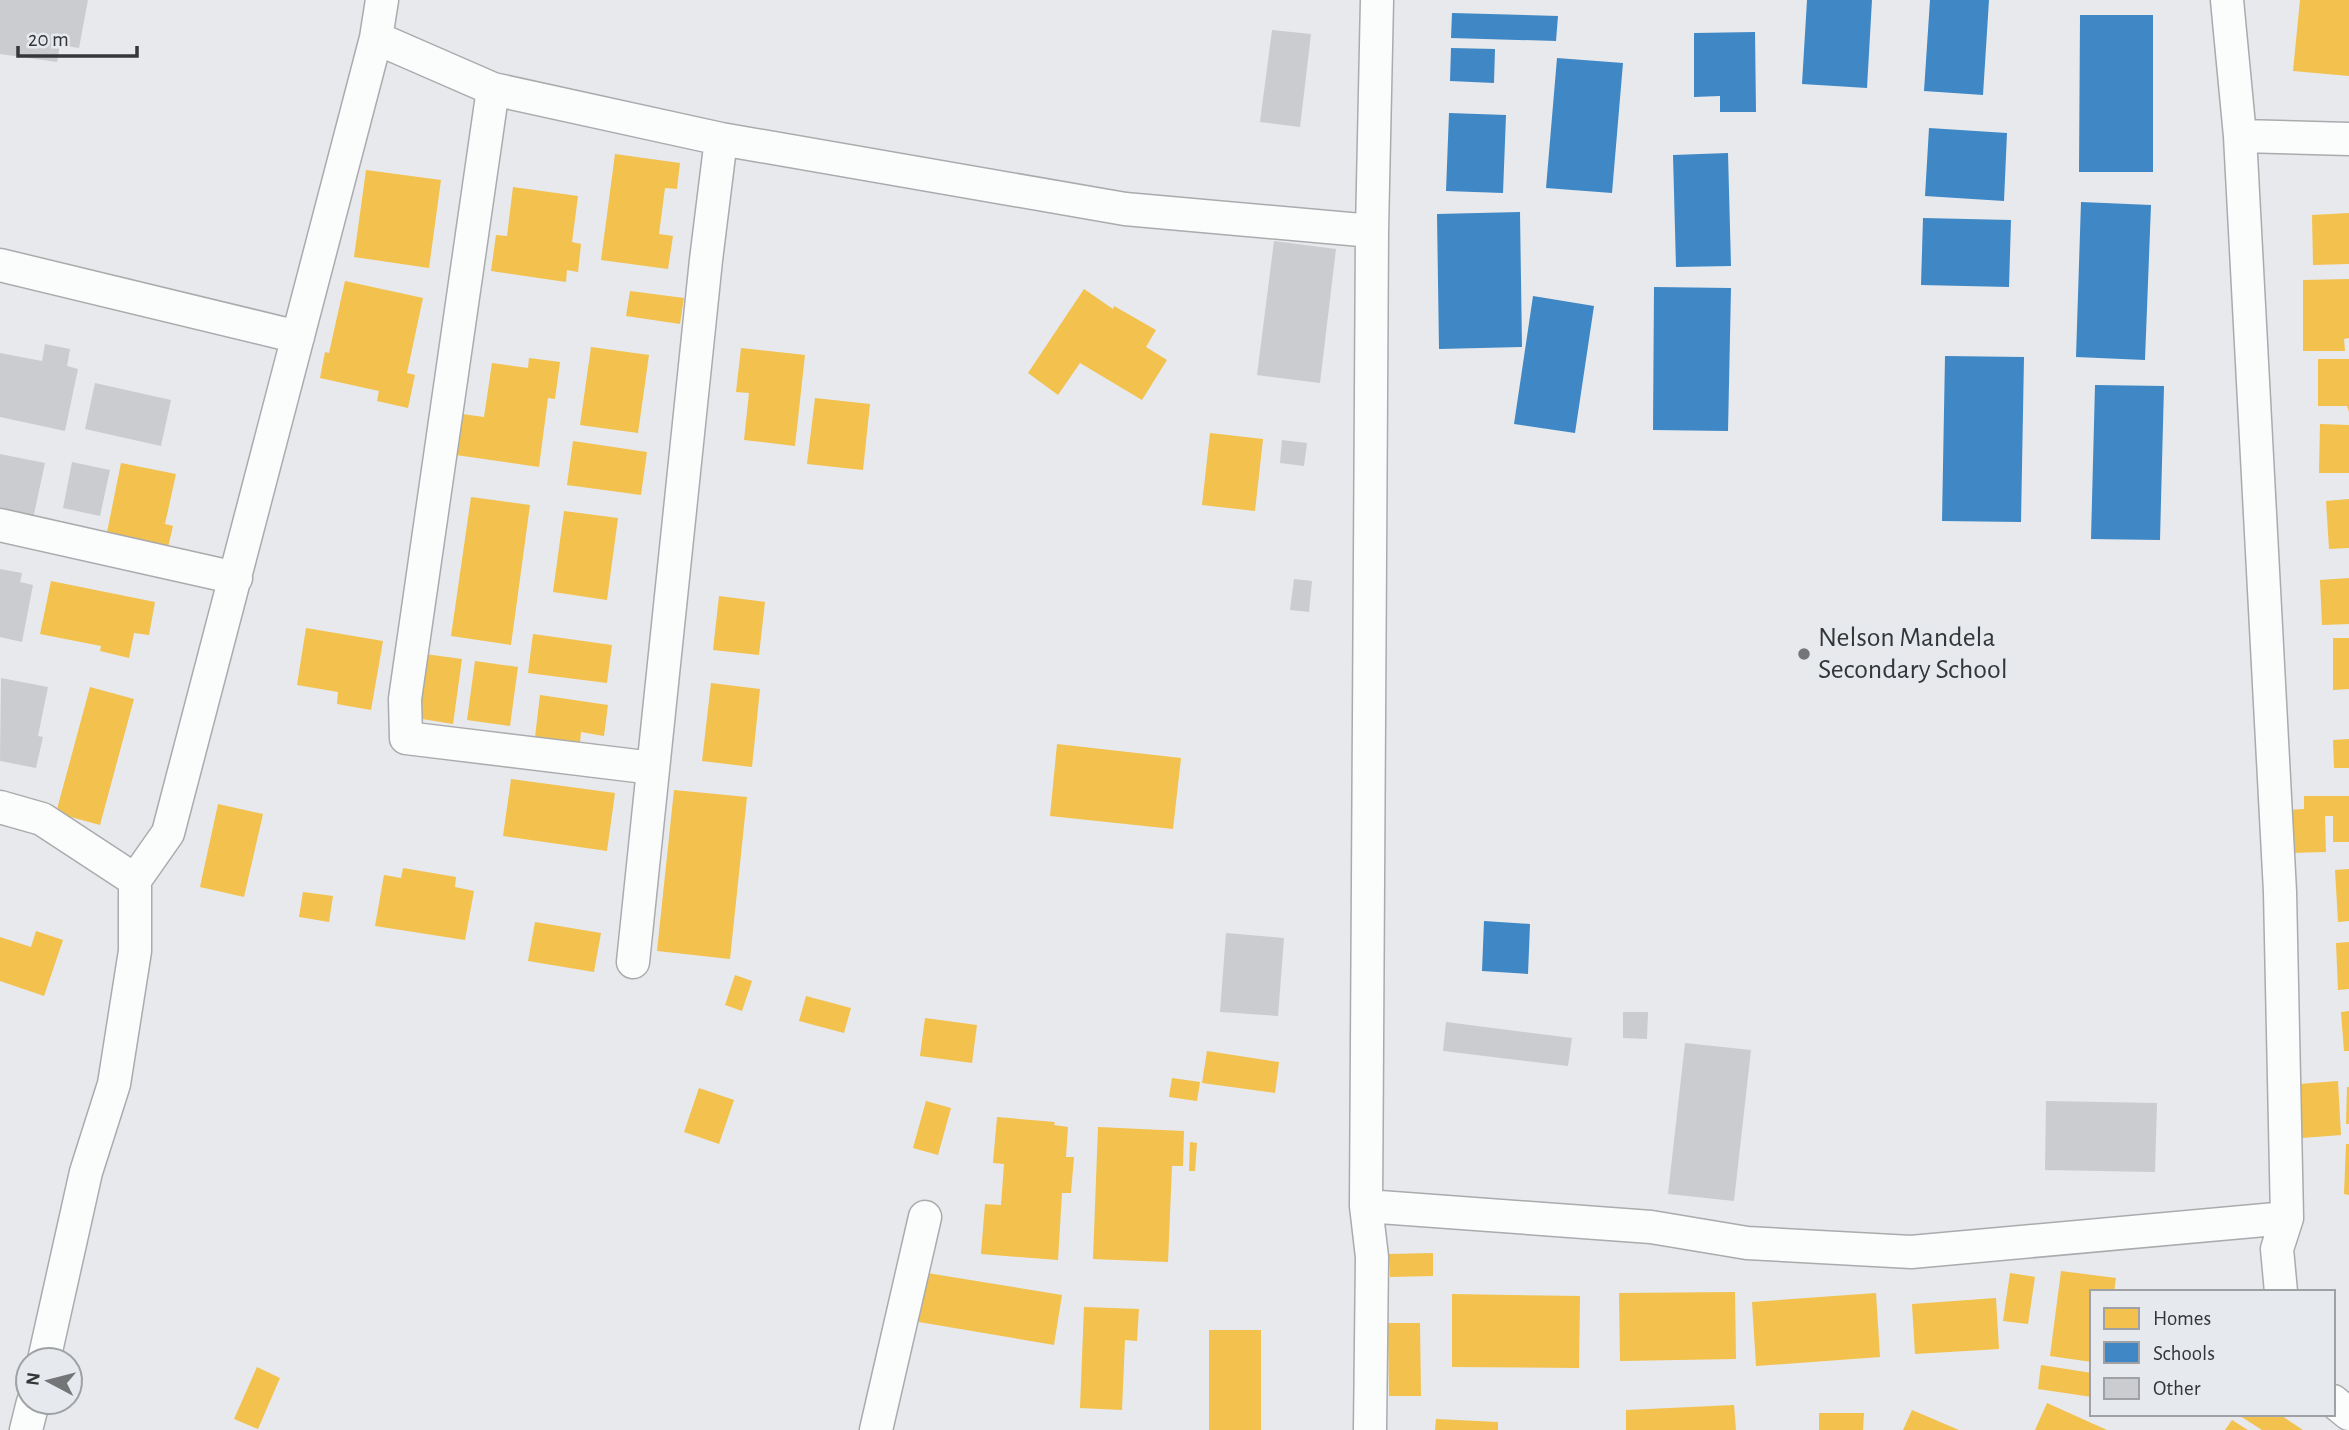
<svg xmlns="http://www.w3.org/2000/svg" width="2349" height="1430" font-family="'Alegreya Sans',sans-serif">
  <rect width="100%" height="100%" fill="#e7e9ec"/>
  <path fill="#f2c14e" d="M2300,0H2349V76L2293,71Z
    M615,154L680,163L677,189L665,188L659,234L673,236L668,269L601,260Z
    M366,170L441,180L429,268L354,257Z
    M513,187L578,196L572,242L581,244L578,272L567,270L566,282L491,271L496,235L507,236Z
    M2349,213V264L2313,265L2312,215Z
    M2349,279V338L2344,339L2345,351H2303V280Z
    M345,281L423,298L407,373L415,375L408,408L377,401L379,391L320,378L325,352L329,353Z
    M1084,289L1113,309L1114,306L1156,330L1146,347L1167,360L1142,400L1080,363L1058,395L1028,373Z
    M630,291L684,298L680,324L626,316Z
    M591,347L649,355L638,433L580,425Z
    M741,348L805,355L795,446L744,440L749,393L736,392Z
    M529,358L560,362L555,399L548,398L539,467L456,455L462,414L484,417L492,363L528,368Z
    M2318,359H2349V412L2347,406H2318Z
    M815,398L870,404L863,470L807,464Z
    M2320,424L2349,425V473H2319Z
    M1210,433L1263,439L1255,511L1202,505Z
    M573,441L647,452L641,495L567,485Z
    M121,463L176,474L165,524L173,526L165,560L104,547Z
    M471,497L530,505L511,645L451,636Z
    M2349,499V548L2329,549L2326,501Z
    M564,511L618,518L607,600L553,592Z
    M2349,578V624L2322,625L2320,580Z
    M51,581L155,602L149,635L134,633L129,658L100,651L101,646L40,634Z
    M719,596L765,602L759,655L713,650Z
    M306,628L383,641L371,710L337,704L338,692L297,685Z
    M533,634L612,645L607,683L528,673Z
    M2333,638H2349V689L2333,690Z
    M425,654L462,659L453,724L416,718Z
    M475,661L518,667L510,726L467,720Z
    M711,683L760,689L752,767L702,761Z
    M90,687L134,699L100,825L56,813Z
    M540,695L608,705L604,736L581,732L580,743L535,737Z
    M2349,739V768H2334L2333,740Z
    M1057,744L1181,758L1173,829L1050,816Z
    M511,779L615,793L607,851L503,836Z
    M674,790L747,797L730,959L657,951Z
    M2304,796H2349V842H2333V816H2325L2326,852L2289,853L2288,810L2304,809Z
    M218,804L263,814L244,897L200,887Z
    M403,868L456,877L455,887L474,891L465,940L375,926L384,875L401,878Z
    M2349,869V921L2338,922L2335,870Z
    M303,892L333,896L329,922L299,917Z
    M535,922L601,933L594,972L528,961Z
    M36,931L63,940L44,996L0,981V937L31,947Z
    M2349,942V989L2338,990L2336,943Z
    M735,975L752,981L742,1011L725,1005Z
    M806,996L851,1008L844,1033L799,1021Z
    M2349,1011V1051H2344L2341,1012Z
    M925,1018L977,1025L972,1063L920,1056Z
    M1207,1051L1279,1062L1275,1093L1202,1083Z
    M1172,1078L1200,1082L1197,1101L1169,1097Z
    M2338,1081L2341,1135L2302,1138L2299,1084Z
    M2347,1087H2349V1124H2346Z
    M699,1088L734,1100L719,1144L684,1132Z
    M926,1101L951,1108L938,1155L913,1148Z
    M997,1117L1055,1122L1054,1125L1068,1127L1066,1157H1074L1071,1193H1062L1058,1260L981,1254L985,1204L1001,1205L1004,1164L993,1163Z
    M1098,1127L1184,1131L1183,1166H1172L1168,1262L1093,1259Z
    M1190,1142L1197,1143L1195,1171H1189Z
    M2346,1144H2349V1195L2344,1194Z
    M1433,1253V1276L1390,1277L1389,1254Z
    M2061,1271L2116,1278L2114,1292H2092V1362L2050,1356Z
    M921,1272L1062,1295L1054,1345L913,1321Z
    M2010,1273L2035,1277L2028,1324L2003,1321Z
    M1735,1292L1736,1359L1620,1361L1619,1293Z
    M1876,1293L1880,1357L1756,1366L1752,1302Z
    M1452,1294L1580,1296L1579,1368L1452,1367Z
    M1996,1298L1999,1349L1915,1354L1912,1304Z
    M1084,1307L1139,1309L1137,1341L1125,1340L1122,1410L1080,1408Z
    M1388,1323H1420L1421,1396H1389Z
    M1209,1330H1261V1430H1209Z
    M2041,1365L2092,1373V1397L2038,1389Z
    M257,1367L280,1378L258,1429L234,1419Z
    M2047,1403L2107,1430H2035Z
    M1734,1405L1736,1430H1626V1410Z
    M1912,1410L1959,1430H1903Z
    M1819,1413H1864L1863,1430H1819Z
    M2237,1414H2279L2303,1430H2262Z
    M1436,1419L1498,1422V1430H1435Z
    M2232,1420L2248,1430H2225Z"/>
  <path fill="#3f88c5" d="M1807,0H1872L1867,88L1802,84Z
    M1930,0H1989L1983,95L1924,91Z
    M1452,13L1558,16L1556,41L1451,38Z
    M2080,15H2153V172H2079Z
    M1755,32L1756,112H1720V96L1694,97V33Z
    M1451,48L1495,49L1494,83L1450,81Z
    M1557,58L1623,63L1612,193L1546,188Z
    M1449,113L1506,115L1503,193L1446,191Z
    M1929,128L2007,133L2004,201L1925,196Z
    M1728,153L1731,266L1676,267L1673,155Z
    M2081,202L2151,205L2145,360L2076,357Z
    M1520,212L1522,347L1439,349L1437,214Z
    M1923,218L2011,220L2009,287L1921,285Z
    M1654,287L1731,288L1728,431L1653,430Z
    M1533,296L1594,306L1575,433L1514,424Z
    M1945,356L2024,357L2021,522L1942,521Z
    M2095,385L2164,386L2160,540L2091,539Z
    M1484,921L1530,924L1528,974L1482,971Z"/>
  <path fill="#cbcccf" d="M0,0H88L79,48L60,45L57,62L0,54Z
    M1272,30L1311,34L1300,127L1260,122Z
    M1274,241L1336,249L1320,383L1257,375Z
    M45,344L70,349L67,366L78,369L65,431L0,417V353L42,361Z
    M95,383L171,400L161,446L85,429Z
    M1282,440L1307,443L1304,466L1280,463Z
    M0,454L45,463L31,528L0,522Z
    M72,462L110,470L100,516L63,508Z
    M0,569L22,573L20,582L33,585L22,642L0,637Z
    M1294,579L1312,581L1309,612L1290,610Z
    M1,678L48,687L38,736L43,737L36,768L0,761Z
    M1226,933L1284,938L1278,1016L1220,1012Z
    M1623,1012H1648L1647,1039L1623,1038Z
    M1446,1022L1572,1038L1568,1066L1443,1051Z
    M1685,1043L1751,1050L1734,1201L1668,1194Z
    M2046,1101L2157,1103L2155,1172L2045,1170Z"/>
  <g fill="none" stroke-linecap="round" stroke-linejoin="round">
    <g stroke="#a9abad" stroke-width="35">
      <path id="minor" d="M2227,0L2240,136L2280,892L2287,1218L2277,1249L2281,1292
        M376,38L493,89L721,139L1125,209L1372,231
        M493,89L405,699L406,738L653,768
        M2240,136L2349,139
        M0,265L298,337
        M0,525L236,578
        M0,807L42,819L135,880
        M633,962L706,260L721,139
        M1366,1206L1651,1227L1747,1243L1911,1252L2287,1218
        M44,1360L86,1172L114,1084L135,951V880L168,833L376,38L382,0
        M2333,1401L2349,1414
        M26,1430L33,1402
        M876,1430L925,1217
        M1370,1430L1372,1257L1366,1206L1372,231L1377,0"/>
    </g>
    <use href="#minor" stroke="#fbfcfc" stroke-width="32"/>
  </g>
  <circle fill="#737576" stroke="#e6e9ed" stroke-width="2.5" cx="1804" cy="654" r="7"/>
  <g text-anchor="middle" dominant-baseline="central" stroke-width="7" stroke-linejoin="round" paint-order="stroke">
    <g font-size="28" fill="#353637" stroke="#e6e9ed" text-anchor="start">
      <text x="1818" y="638">Nelson Mandela<tspan x="1818" dy="32">Secondary School</tspan></text>
    </g>
  </g>
  <rect x="2090" y="1290" width="245" height="126" fill="#e6e9ed" stroke="#9fa1a4" stroke-width="2"/>
  <rect x="2104" y="1308" width="35" height="21" fill="#f2c14e" stroke="#9fa1a4" stroke-width="2"/>
  <text x="2153" y="1325" font-size="21" fill="#353637">Homes</text>
  <rect x="2104" y="1342" width="35" height="21" fill="#3f88c5" stroke="#9fa1a4" stroke-width="2"/>
  <text x="2153" y="1360" font-size="21" fill="#353637">Schools</text>
  <rect x="2104" y="1378" width="35" height="21" fill="#cbcccf" stroke="#9fa1a4" stroke-width="2"/>
  <text x="2153" y="1395" font-size="21" fill="#353637">Other</text>
  <g transform="translate(49 1381) rotate(277)"><circle r="33" fill="#e6e9ed" stroke="#9fa1a4" stroke-width="2"/>
  <path d="M0-5L12 26L0 18L-12 26Z" fill="#737576"/>
  <text y="-10" font-size="19" font-weight="bold" text-anchor="middle" fill="#353637">N</text>
  </g>
  <path d="M18 46v10h119v-10" fill="none" stroke="#353637" stroke-width="3.5"/>
  <text x="28" y="46" font-size="21" fill="#353637" stroke="#e6e9ed" stroke-width="5" paint-order="stroke">20 m</text>
</svg>
